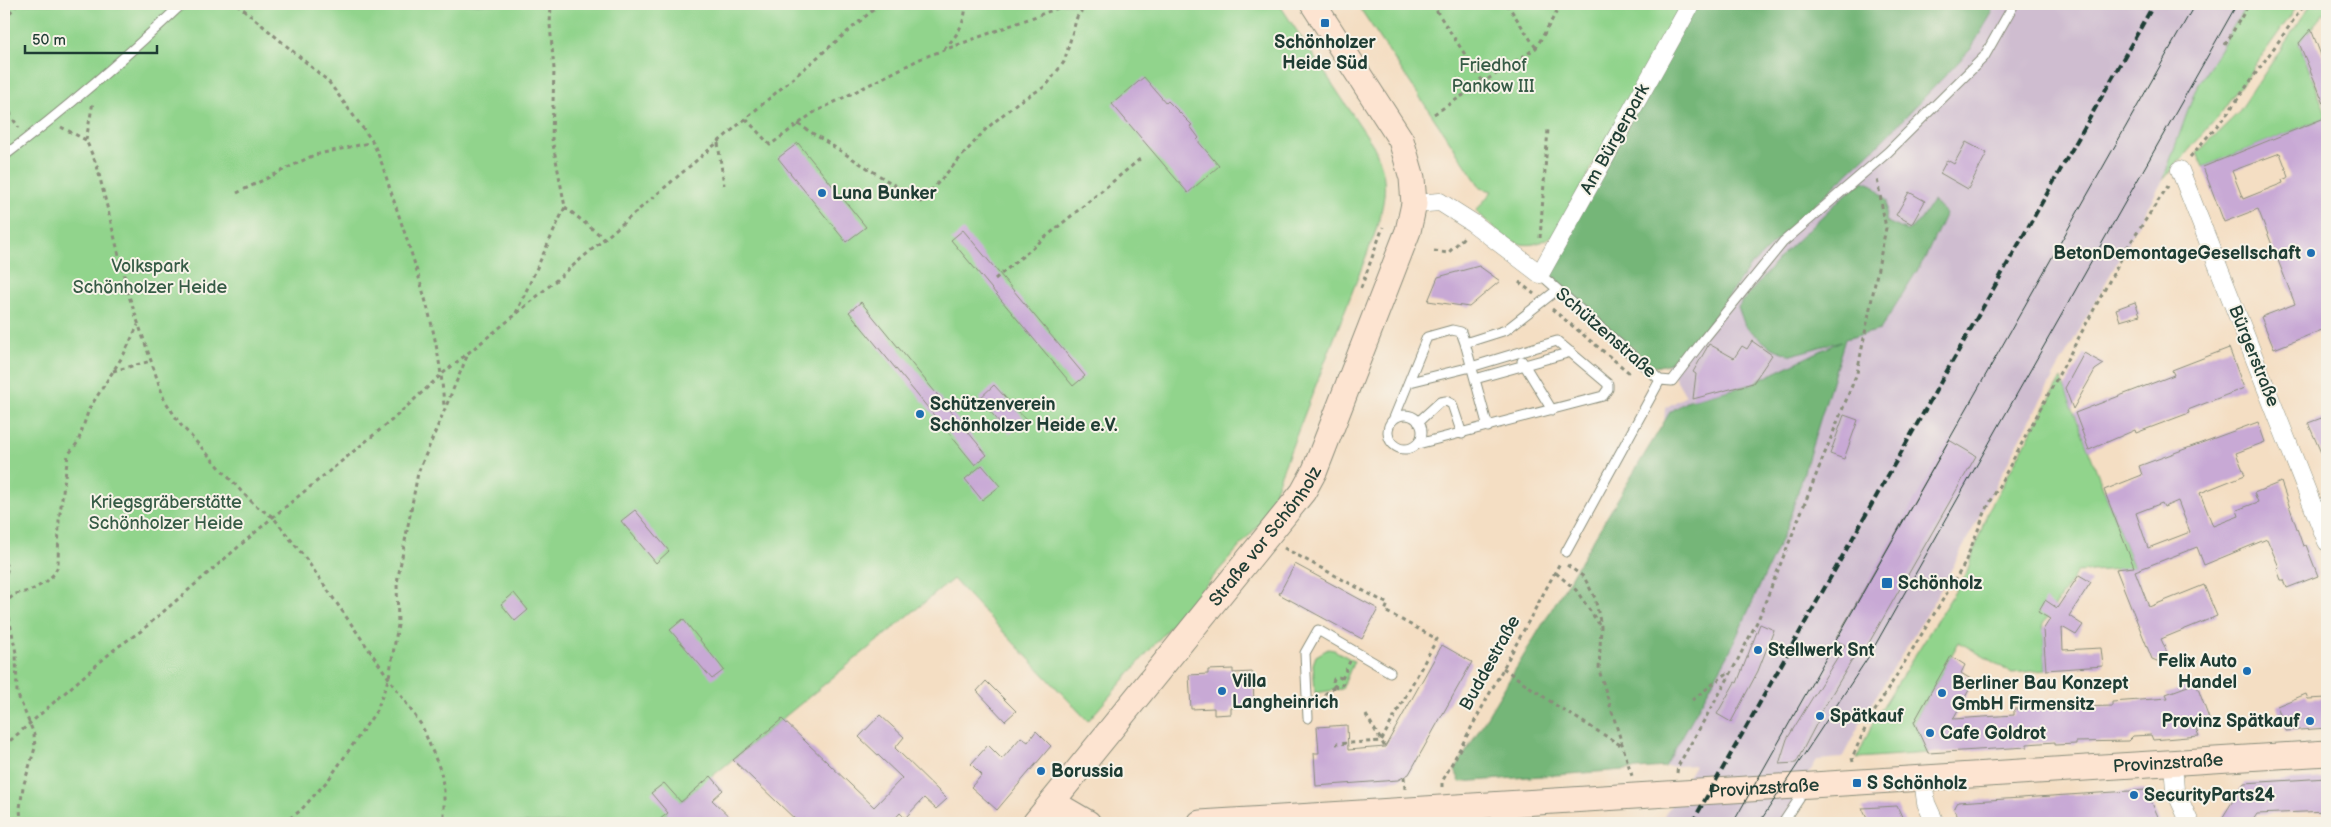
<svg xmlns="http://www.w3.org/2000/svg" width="2331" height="827" font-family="'Balsamiq Sans',sans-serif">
  <rect width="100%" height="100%" fill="#f7f3e8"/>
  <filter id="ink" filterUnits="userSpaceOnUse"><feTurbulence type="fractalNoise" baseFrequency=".02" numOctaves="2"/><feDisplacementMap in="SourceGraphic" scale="10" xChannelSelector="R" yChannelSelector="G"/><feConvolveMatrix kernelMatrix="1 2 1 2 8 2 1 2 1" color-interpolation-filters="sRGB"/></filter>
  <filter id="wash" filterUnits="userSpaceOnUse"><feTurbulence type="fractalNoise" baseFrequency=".0096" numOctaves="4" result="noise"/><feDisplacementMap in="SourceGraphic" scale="20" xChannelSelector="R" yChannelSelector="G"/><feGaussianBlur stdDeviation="1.12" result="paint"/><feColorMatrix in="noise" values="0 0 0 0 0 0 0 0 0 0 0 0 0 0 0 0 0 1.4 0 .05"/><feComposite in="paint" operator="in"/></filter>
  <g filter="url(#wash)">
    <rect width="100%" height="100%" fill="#f4dec3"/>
    <path fill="#cfbdd0" d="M1714,4H2247L2195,91L2163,180L2052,379L1932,606L1865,714L1842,758L1817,760L1795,796L1788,823H1660L1695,765L1645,768L1665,408L1686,396L1659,350Z"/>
    <path fill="#91d48c" stroke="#588860" d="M4,4H1279L1373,145C1391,180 1385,201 1374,236L1275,490L1281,499L1088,721L953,579L655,823H4Z
      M1357,4H1682L1555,234C1520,259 1502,235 1476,211L1492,191L1481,188Z
      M2247,4H2299L2221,113L2163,180L2195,91Z
      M2311,4H2327V19L2324,13L2299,43L2327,117L2203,167L2197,153L2238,113Z
      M2061,378L2134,568L2077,572L2043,624L2046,670L2012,673L1959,642L1914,722L1928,753L1857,758L1873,722L1966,574L1988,511Z
      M1328,649L1334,650L1354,661L1342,689L1315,693L1313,664L1316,656Z"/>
    <path fill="#74b678" stroke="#4a7a56" d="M1695,4H1989L1992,13L1970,50L1876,147L1751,265L1683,360L1655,367L1552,279L1553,262Z
      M1863,181L1873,185L1887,201L1885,221L1907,231L1919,222L1933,201L1946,213L1925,258L1880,330L1845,339L1787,527L1728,655L1665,767L1460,782L1455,770L1670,412L1689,400L1749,385L1841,341L1791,355L1770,347L1745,326L1738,307L1781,256L1839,200Z"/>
    <g id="blocks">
      <path fill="#c8a9d5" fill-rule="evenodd" d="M2311,29L2327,71V111L2299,43Z
        M1144,77L1166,103L1168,101L1192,125L1190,126L1199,138L1197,140L1219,166L1188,193L1112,104Z
        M2327,117V328L2274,349L2261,317L2295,304L2258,209L2224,222L2203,167ZM2280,153L2289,177L2282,180L2283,183L2243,199L2232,171Z
        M1966,142L1987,153L1968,189L1940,173L1947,160L1954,164Z
        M798,143L866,227L846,242L778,158Z
        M1909,192L1925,201L1912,224L1896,215Z
        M963,230L1085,376L1073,386L951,240Z
        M1479,266L1500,281L1469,307L1428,301L1438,277Z
        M861,302L987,455L975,465L849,312Z
        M2135,302L2140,315L2120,321L2116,309Z
        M1752,341L1772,355L1753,383L1693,399L1696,374L1693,372L1709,344L1734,358L1742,346L1747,349Z
        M2229,348L2244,388L2188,410L2189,413L2136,433L2135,430L2089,450L2075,413L2174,375L2172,370Z
        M2084,353L2104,364L2095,370L2073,409L2065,388Z
        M994,385L1026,420L1010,434L979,399Z
        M1844,415L1858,420L1844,459L1830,454Z
        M2327,416V464H2326L2308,423Z
        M2258,422L2265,442L2236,453L2245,475L2200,493L2213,526L2239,516L2237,510L2258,502L2254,493L2281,482L2303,546L2306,545L2318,576L2287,588L2284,580H2281L2277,569L2279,567L2267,539L2204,565L2197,547L2135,571L2149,607L2204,585L2217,616L2161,639L2169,657L2157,661L2152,659L2116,569L2134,567L2104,490L2142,475L2139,466ZM2178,501L2190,532L2148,548L2136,513L2162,503L2164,507Z
        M1949,440L1976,456L1862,655L1857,652L1820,714L1821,715L1796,763L1779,764L1787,739L1845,645L1835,640Z
        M982,465L1000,486L982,500L965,479Z
        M635,510L669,551L656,563L621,521Z
        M1295,564L1378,609L1362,639L1279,594Z
        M2079,575L2091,582L2069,616L2083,625L2076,635L2062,627L2063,650L2101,648L2103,666L2046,670L2043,630L2050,619L2038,612L2045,600L2057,608Z
        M514,593L528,610L515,621L501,604Z
        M683,619L724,670L712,679L670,630Z
        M1760,624L1774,630L1758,671L1731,722L1717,714L1735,682L1737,683Z
        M1442,645L1472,662L1409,774L1398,780L1316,786L1314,753H1319L1317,727L1347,725L1348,750L1385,747Z
        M1951,656L1965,665L1961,673L1974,681L1953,719L2014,715V709L2112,706V702L2168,698L2166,694L2196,683L2211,724L2196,729L2199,736L2153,740L2151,735L2133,736L2128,741L2076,742V744L2055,745V742L2027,744V747L1928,753L1914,722Z
        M1233,669V673L1253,672L1254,706L1231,708V714L1214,715V708L1191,709L1189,675L1208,674V670Z
        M986,681L1016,711L1005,721L977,691Z
        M2306,694L2308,699L2327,698V728L2286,731L2277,706Z
        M880,715L904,737L895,748L947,799L936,809L924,798L905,818L900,813L891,823H799L733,760L782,719L874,807L902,778L859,737Z
        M1036,731L1051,746L997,810L971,787L982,775L971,764L988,745L1002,759L1021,737L1028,742Z
        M711,776L723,790L712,800L736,823H655L668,813L651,793L664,783L681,802Z
        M2327,778V811L2257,814L2251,823H2219L2244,783Z
        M2146,790L2161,823H1961L1954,809L1958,802Z
        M1897,806L1905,823H1869L1862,808Z"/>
    </g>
  </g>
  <g filter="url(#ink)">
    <use href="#blocks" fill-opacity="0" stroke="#8a8e7c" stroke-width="1"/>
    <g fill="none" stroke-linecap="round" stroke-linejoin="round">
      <g stroke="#8a8e7c" stroke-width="11">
        <path id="service" d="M4,156C66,109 125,58 182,4
          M1540,274L1660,380L1566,552
          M1465,343L1506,330L1557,290
          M1522,361L1552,410
          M1475,379L1571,352
          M1660,380L1672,381L1704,339L1783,242L1888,152L1984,57L2014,4
          M1410,382L1471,367L1557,341L1608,384V389L1603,396L1418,444
          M1388 432a17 17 0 1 1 34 0a17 17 0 1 1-34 0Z
          M1394,418L1427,337L1452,330L1461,332L1465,343L1488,427
          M1418,422L1440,402L1446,401L1452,404L1462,434
          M1308,718L1305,653L1318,630L1390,672
          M1783,823L1799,799L1802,788"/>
      </g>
      <g stroke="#8a8e7c" stroke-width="19">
        <path id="minor" d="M2180,170L2327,542
          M1414,204L1440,202L1473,223L1540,274L1691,4
          M2173,764L2175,790L2190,823
          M1923,778L1926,803L1935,823"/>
      </g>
      <g stroke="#8a8e7c" stroke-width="27">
        <g id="secondary">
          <path d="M1052,802L1088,823"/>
          <path id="s1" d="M1035,823L1303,492L1315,470L1408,231L1414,204L1412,178L1401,140L1313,4"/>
          <path id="s2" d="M1200,823L2327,753"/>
        </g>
      </g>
      <path stroke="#8a8e7c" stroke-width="3" stroke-dasharray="4 4" stroke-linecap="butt" d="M237,4L328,81L373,142L382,164C407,244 440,323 444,408
        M1432,4L1483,82
        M1507,4L1536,48
        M4,19L18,4
        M2225,45L2249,4
        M944,49C958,35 965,23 966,4
        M4,81L11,116L19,128
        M1434,114L1536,48L1561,4
        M746,119L770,145L813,113L922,58L1069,4
        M798,124L921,202L986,129L1018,102L1046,86L1064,62L1077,17L1087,4
        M61,127L86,140L97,166L129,296L164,399L180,424L241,491L256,506L273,517L306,559L422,726L441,772L444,791V823
        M86,140L93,102
        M718,143L724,185
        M2190,157L2227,114L2305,4
        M237,193L314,155L373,142
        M565,207L605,239
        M1540,238L1548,129
        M1434,251L1448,253L1464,237
        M995,279L1140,159
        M1519,282L1534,294
        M1361,288L1383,227
        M1552,309L1632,375
        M516,313L565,207L552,139L554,69L550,25L551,4
        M113,371L151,361
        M1284,548L1388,604L1385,611L1437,639L1381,741L1336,744
        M4,563L8,567L4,581
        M1567,565L1584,577L1595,598L1601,626L1599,670L1632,776
        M1556,573L1576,590L1599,624
        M4,584L9,598
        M1503,668L1557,706L1622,746
        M1333 682a5 5 0 1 1 10 0a5 5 0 1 1-10 0Z
        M1342,679L1350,661
        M1692,700L1730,671
        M1322,702L1325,694L1335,686
        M1366,715L1385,747
        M4,746L116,648L141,631L273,517L392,420L442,374L514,316L880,4
        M1853,762L1852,758L1868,722L1964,565L1986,510L2127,248L2168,186
        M1677,773L1678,766L1730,675L1758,620L1857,373L1886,228L1877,179
        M1404,777L1405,789
        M1442,787V782L1561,561
        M21,823L20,808L23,787L35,748L34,734L17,693L16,653L6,602L15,594L30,591L46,582L54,574L58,566L59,520L68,455L78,442L89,409L124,354L138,325
        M283,823L300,811L329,779L377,710L389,677L398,625L397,583L418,473L468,354
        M1636,823L1637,817"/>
      <use href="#service" stroke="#fff" stroke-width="9"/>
      <use href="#minor" stroke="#fff" stroke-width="18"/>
      <use href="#secondary" stroke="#fde4d1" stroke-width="25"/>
      <path stroke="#1f3d34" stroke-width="1" d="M1733,823L2195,4
        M1759,823L1869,656L2237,4"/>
      <path stroke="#1f3d34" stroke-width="4" stroke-dasharray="8 4" stroke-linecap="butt" d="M1692,823L2154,4"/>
    </g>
  </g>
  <g fill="#1f6fb2" stroke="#f7f3e8" stroke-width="2">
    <rect x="1320" y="18" width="10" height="10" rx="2.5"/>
    <circle cx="822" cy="193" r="5"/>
    <circle cx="2311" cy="253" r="5"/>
    <circle cx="920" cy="414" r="5"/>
    <rect x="1881" y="577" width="12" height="12" rx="2.5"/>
    <circle cx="1758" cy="650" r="5"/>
    <circle cx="2247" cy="671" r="5"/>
    <circle cx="1222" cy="691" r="5"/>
    <circle cx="1942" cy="693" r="5"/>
    <circle cx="1820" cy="716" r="5"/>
    <circle cx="2310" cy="721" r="5"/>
    <circle cx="1930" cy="733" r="5"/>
    <circle cx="1041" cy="771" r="5"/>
    <rect x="1852" y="778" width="10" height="10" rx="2.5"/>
    <circle cx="2134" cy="795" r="5"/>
  </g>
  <g text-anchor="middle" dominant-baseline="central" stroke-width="4" stroke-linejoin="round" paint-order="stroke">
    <g font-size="18" font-weight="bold" fill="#1f3d34" stroke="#f7f3e8" text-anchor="start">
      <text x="1325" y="42" text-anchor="middle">Schönholzer<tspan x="1325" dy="21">Heide Süd</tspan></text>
      <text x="832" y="193">Luna Bunker</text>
      <text x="2301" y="253" text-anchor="end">BetonDemontageGesellschaft</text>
      <text x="930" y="404">Schützenverein<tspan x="930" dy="21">Schönholzer Heide e.V.</tspan></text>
      <text x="1898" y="583">Schönholz</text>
      <text x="1768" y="650">Stellwerk Snt</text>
      <text x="2237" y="661" text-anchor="end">Felix Auto<tspan x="2237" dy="21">Handel</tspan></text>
      <text x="1232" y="681">Villa<tspan x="1232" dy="21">Langheinrich</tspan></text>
      <text x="1952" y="683">Berliner Bau Konzept<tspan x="1952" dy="21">GmbH Firmensitz</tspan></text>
      <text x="1830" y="716">Spätkauf</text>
      <text x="2300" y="721" text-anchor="end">Provinz Spätkauf</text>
      <text x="1940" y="733">Cafe Goldrot</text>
      <text x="1051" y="771">Borussia</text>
      <text x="1867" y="783">S Schönholz</text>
      <text x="2144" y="795">SecurityParts24</text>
    </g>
    <g font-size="18" fill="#365b46" stroke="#f7f3e8">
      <text x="1493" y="65">Friedhof<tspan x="1493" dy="21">Pankow III</tspan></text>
      <text x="150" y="266">Volkspark<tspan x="150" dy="21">Schönholzer Heide</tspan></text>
      <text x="166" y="502">Kriegsgräberstätte<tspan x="166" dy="21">Schönholzer Heide</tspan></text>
    </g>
    <g font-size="18" fill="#1f3d34" stroke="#f7f3e8">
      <text transform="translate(1615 139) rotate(-61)">Am Bürgerpark</text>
      <text transform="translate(1606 333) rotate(41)">Schützenstraße</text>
      <text transform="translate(2254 356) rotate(68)">Bürgerstraße</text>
      <text stroke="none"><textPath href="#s1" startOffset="368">Straße vor Schönholz</textPath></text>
      <text transform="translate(1490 663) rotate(-61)">Buddestraße</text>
      <text stroke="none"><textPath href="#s2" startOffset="970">Provinzstraße</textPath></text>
      <text stroke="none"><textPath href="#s2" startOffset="565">Provinzstraße</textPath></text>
    </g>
  </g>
  <rect width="2331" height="827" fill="none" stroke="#f7f3e8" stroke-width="20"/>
  <path d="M25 45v8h132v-8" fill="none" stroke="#1f3d34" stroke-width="2.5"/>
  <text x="32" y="45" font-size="15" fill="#1f3d34" stroke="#f7f3e8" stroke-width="4" paint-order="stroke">50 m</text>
</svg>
